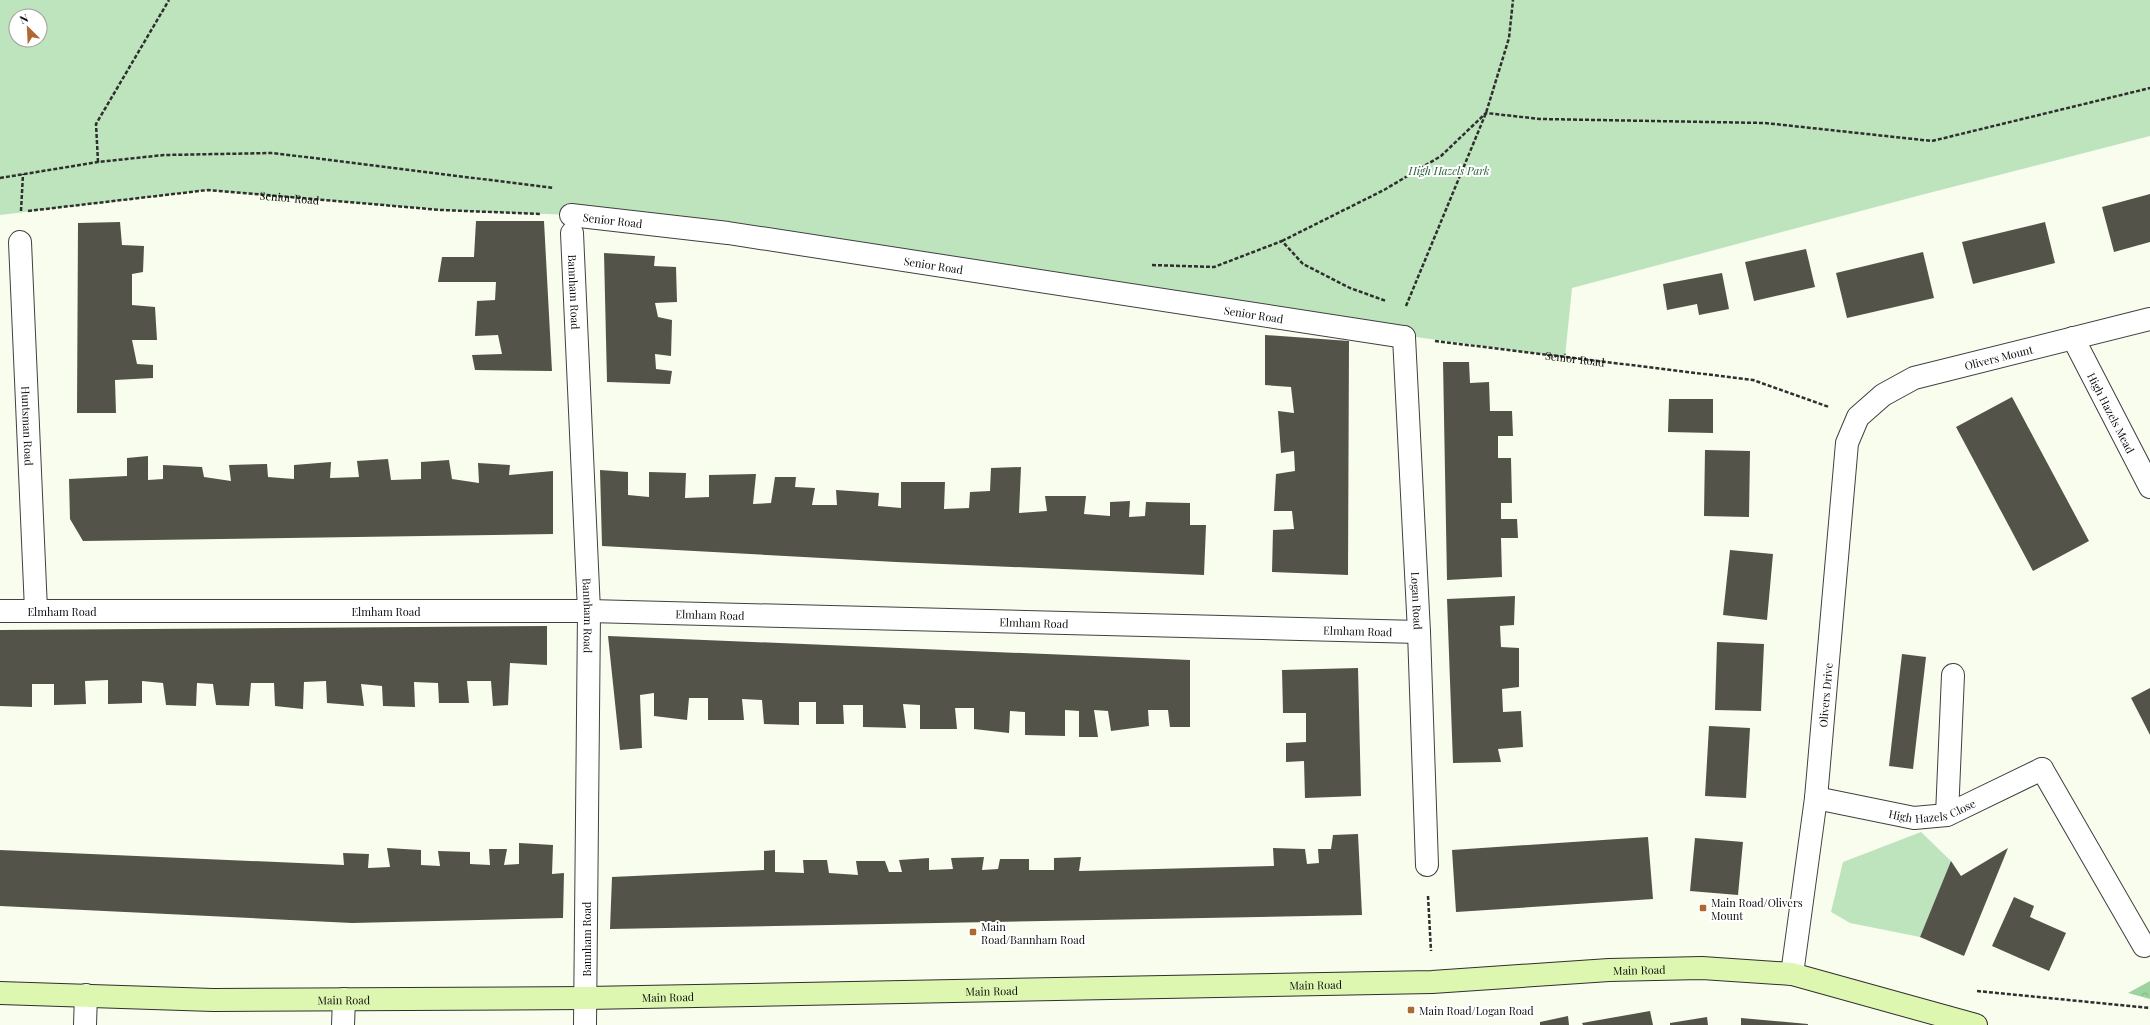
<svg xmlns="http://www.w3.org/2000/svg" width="2150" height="1025" font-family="'Playfair Display',serif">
  <defs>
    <pattern id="forest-crowns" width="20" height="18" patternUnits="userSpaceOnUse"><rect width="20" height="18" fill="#9dd39e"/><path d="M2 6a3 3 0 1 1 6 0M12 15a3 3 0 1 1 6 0" fill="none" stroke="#86b487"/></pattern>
  </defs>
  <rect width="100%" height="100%" fill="#f9fdee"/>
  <path fill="url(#forest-crowns)" d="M2150,981V999L2128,993Z"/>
  <path fill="#bde4bc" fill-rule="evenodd" d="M0,0H2150V136L1921,195L1572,288L1565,357L1348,328L571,215L441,210L208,190L0,215ZM16,16H40V40H16Z
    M1921,832L1951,861L1920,937L1850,923L1831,912L1843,862Z"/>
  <path fill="#54534a" d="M2150,194V242L2114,252L2102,207Z
    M476,221H544L552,371L475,370L472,355L502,354L498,335L475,336L477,301L495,300L496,282H438L442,257H474Z
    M120,222L122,245L144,246L143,272L132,274V305L155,307L157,340H132L137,364L153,365V378L115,380L116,413H77L78,223Z
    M2045,222L2055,263L1973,284L1962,242Z
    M1806,249L1815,287L1754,301L1745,262Z
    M1923,252L1934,298L1847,318L1836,273Z
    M604,253L655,256L654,266L676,267L677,302L655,303L658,317L672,320L671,356L655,354L656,369L672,371L670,384L607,382Z
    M1722,273L1729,309L1699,315L1697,304L1667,310L1663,284Z
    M1265,335L1349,341L1348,575L1272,572L1273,530L1294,529L1292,511H1274L1276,474L1295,471L1294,451L1281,453L1278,411L1294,413L1291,387L1265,385Z
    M1443,362H1469L1470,383L1489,382L1490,411H1512L1513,436H1498V458H1511L1512,503H1501V519H1517L1518,538H1501L1502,577L1447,580Z
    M2012,397L2089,541L2033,571L1956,427Z
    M1669,399H1713V433L1668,432Z
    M1705,450L1750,451L1749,517L1704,516Z
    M148,456V480L163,479V465L202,467L204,477L231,481L229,465L267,464L268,477L294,479V465L331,462L330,478L359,477L357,461L388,459L391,480L421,479V462L449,460L452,479L479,483L478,463L510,465L509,475L553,471V534L83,541L70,519L69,479L127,476V458Z
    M1021,467L1019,513L1047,511L1045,496H1086L1084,514L1110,516V502L1130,501L1129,517L1145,516L1146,502L1190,503V525H1206L1204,575L896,562L602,546L600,470L628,472V495L649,497V472L686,473L685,498L709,497V475L756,474L753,504L771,503L775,477H796L795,487L815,488L812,505H837L836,490L879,493L878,506L901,508V482H945L944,509L969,508L970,492L990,491L991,468Z
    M1730,550L1773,554L1767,620L1723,615Z
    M1515,596L1514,625L1500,626L1501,647L1519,648V687L1502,689L1503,712L1521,711L1523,747L1498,749L1501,762L1453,763L1447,599Z
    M547,626V665L510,663L508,705L493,706L491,681H467L469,703H439L438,683L414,682L415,707L383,706L382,686L361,684L364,706L327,703L326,681L304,682L303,709L275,706L274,683H251L249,706L216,705L213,684L197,683L196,706L166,705L163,683L142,681V703L108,704V680L85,681L86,704L54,705V684H32V707L0,706V630Z
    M608,636L1190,660V727H1170L1168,710H1148L1149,726L1111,731L1108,711L1094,710L1098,737H1079V711L1065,710V736L1025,735V712L1010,711L1009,733L974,729V708H955L957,729H920V705L903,704L906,728L863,727V705H843L844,724H816V702H799V725L764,724L762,700L742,699L744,720H708V698H689L687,720L654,716V693L640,695L642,748L620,750Z
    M1717,642L1764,644L1761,711L1715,710Z
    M1902,654L1926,657L1913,769L1889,766Z
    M1358,668L1361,796L1305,798L1304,761L1286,762V743L1306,742V713H1283L1282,670Z
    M2150,688V735L2131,698Z
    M1709,726L1750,728L1746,798L1705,796Z
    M1358,834L1362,915L610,929L612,877L764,870V851L775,850V872L804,873L803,860H827L829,873L858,875L856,861H885L889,872H902L899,860L929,858V870L953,869L951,858L984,857L982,870L998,869L1000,859H1029V870H1054V858L1081,857L1079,871L1274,866L1273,848L1305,849L1307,864L1319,863L1318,849H1331L1333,835Z
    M1648,837L1653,899L1456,912L1452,850Z
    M1695,838L1743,842L1738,895L1690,891Z
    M519,843L553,845L552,874L564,873L563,918L352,923L0,906V850L344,865L343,853L369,854L368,868L390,867L387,848L421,850V865L440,866L438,851L470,852V864L490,865L489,849H507L504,865L519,864Z
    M2008,848L1964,956L1920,937L1951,861L1961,876Z
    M2014,897L2034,906L2030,917L2066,933L2049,971L1992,946Z
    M1650,1011L1653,1025H1583L1582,1023Z
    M1568,1016L1569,1025H1540V1022Z
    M1707,1017L1708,1025H1670V1023Z
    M1741,1018L1808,1024V1025H1741Z"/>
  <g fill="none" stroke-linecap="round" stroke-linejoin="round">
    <g stroke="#404040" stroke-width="24">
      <g id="lane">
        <path id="s3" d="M571,215L728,233L1404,337"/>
        <path d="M2042,769L2144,946"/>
        <path d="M1947,815L1953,675"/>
        <path d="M85,1025L86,995"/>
      </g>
    </g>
    <g stroke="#404040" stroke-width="24">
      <g id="street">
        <path id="s4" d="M572,233L589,611L585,1025"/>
        <path id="s5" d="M20,242L36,610"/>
        <path id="s6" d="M1404,337L1419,632L1427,865"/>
        <path id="s7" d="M2073,338L2150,487"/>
        <path id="s8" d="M0,611H589L1419,632"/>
        <path id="s9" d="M1816,798L1914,818L1947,815L2042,769"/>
        <path id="s10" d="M1792,974L1816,798L1847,443L1858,417L1883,395L1914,378L2150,319"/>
        <path d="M343,1025L344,999"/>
      </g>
    </g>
    <g stroke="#2f2f2f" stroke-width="24">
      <g id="secondary">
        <path id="s11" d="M0,993L213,1000L586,998L1432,982L1609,970L1702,968L1792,974L1976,1025"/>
      </g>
    </g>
    <g stroke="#2f2f2f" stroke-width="2.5" stroke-dasharray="4 2" stroke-linecap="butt">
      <path d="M98,162L96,124L169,0"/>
      <path d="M0,178L98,162L164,155L273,153L554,188"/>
      <path d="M21,211L23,174"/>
      <path id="s1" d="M28,211L208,190L441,210L541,214"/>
      <path d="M1282,241L1384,190L1441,156L1486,113L1540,119L1765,123L1932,141L2150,88"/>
      <path d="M1152,265L1214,267L1282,241L1303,264L1350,288L1386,301"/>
      <path d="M1406,306L1486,113L1509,38L1513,0"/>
      <path id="s2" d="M1435,341L1753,380L1829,407"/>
      <path d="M1428,896L1431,951"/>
      <path d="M1977,991L2150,1008"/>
    </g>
    <use href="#lane" stroke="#fff" stroke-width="22"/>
    <use href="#street" stroke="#fff" stroke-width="22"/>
    <use href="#secondary" stroke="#ddf6b0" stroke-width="22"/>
  </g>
  <g fill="#ae6834" stroke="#fff" stroke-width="1.5">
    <rect x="1699" y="904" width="8" height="8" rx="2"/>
    <rect x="969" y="928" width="8" height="8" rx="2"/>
    <rect x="1407" y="1006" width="8" height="8" rx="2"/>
  </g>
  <g text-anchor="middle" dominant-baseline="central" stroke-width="4" stroke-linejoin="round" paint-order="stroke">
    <g font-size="11" font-style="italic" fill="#245d34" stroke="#fff">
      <text x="1449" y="170">High Hazels Park</text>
    </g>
    <g font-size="11" fill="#0d0d0d" stroke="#fff">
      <text stroke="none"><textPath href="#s1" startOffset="263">Senior Road</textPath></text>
      <text stroke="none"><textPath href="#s3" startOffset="42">Senior Road</textPath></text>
      <text stroke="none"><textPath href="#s3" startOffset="366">Senior Road</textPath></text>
      <text stroke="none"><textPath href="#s4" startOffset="59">Bannham Road</textPath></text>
      <text stroke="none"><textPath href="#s3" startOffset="690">Senior Road</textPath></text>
      <text stroke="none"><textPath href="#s10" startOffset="718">Olivers Mount</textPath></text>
      <text stroke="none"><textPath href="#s2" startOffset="141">Senior Road</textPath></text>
      <text stroke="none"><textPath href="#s7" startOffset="84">High Hazels Mead</textPath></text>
      <text stroke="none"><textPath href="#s5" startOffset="184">Huntsman Road</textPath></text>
      <text stroke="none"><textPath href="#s6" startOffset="264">Logan Road</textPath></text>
      <text stroke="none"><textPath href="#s8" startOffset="62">Elmham Road</textPath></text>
      <text stroke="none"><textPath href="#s8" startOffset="386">Elmham Road</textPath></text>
      <text stroke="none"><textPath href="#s8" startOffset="710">Elmham Road</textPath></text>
      <text stroke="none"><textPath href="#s4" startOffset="383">Bannham Road</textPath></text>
      <text stroke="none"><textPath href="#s8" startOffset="1034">Elmham Road</textPath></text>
      <text stroke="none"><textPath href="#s8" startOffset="1358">Elmham Road</textPath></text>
      <text stroke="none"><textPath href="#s10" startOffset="281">Olivers Drive</textPath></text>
      <text stroke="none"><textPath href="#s9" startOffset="119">High Hazels Close</textPath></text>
      <text transform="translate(586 939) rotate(-90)">Bannham Road</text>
      <text stroke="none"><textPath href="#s11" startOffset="1640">Main Road</textPath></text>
      <text stroke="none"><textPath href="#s11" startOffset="1316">Main Road</textPath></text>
      <text stroke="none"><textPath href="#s11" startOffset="992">Main Road</textPath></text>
      <text stroke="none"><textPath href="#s11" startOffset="668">Main Road</textPath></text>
      <text stroke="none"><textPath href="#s11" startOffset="344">Main Road</textPath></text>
    </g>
    <g font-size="11" fill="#0d0d0d" stroke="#fff" text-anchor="start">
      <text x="1711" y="902">Main Road/Olivers<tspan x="1711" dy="13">Mount</tspan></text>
      <text x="981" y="926">Main<tspan x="981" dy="13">Road/Bannham Road</tspan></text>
      <text x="1419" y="1010">Main Road/Logan Road</text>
    </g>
  </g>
  <g transform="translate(28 28) rotate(336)"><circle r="19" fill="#ffffff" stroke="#9e9e9e"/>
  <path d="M0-3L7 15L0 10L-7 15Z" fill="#ae6834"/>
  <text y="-6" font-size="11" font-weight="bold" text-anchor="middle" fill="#0d0d0d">N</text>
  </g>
</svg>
